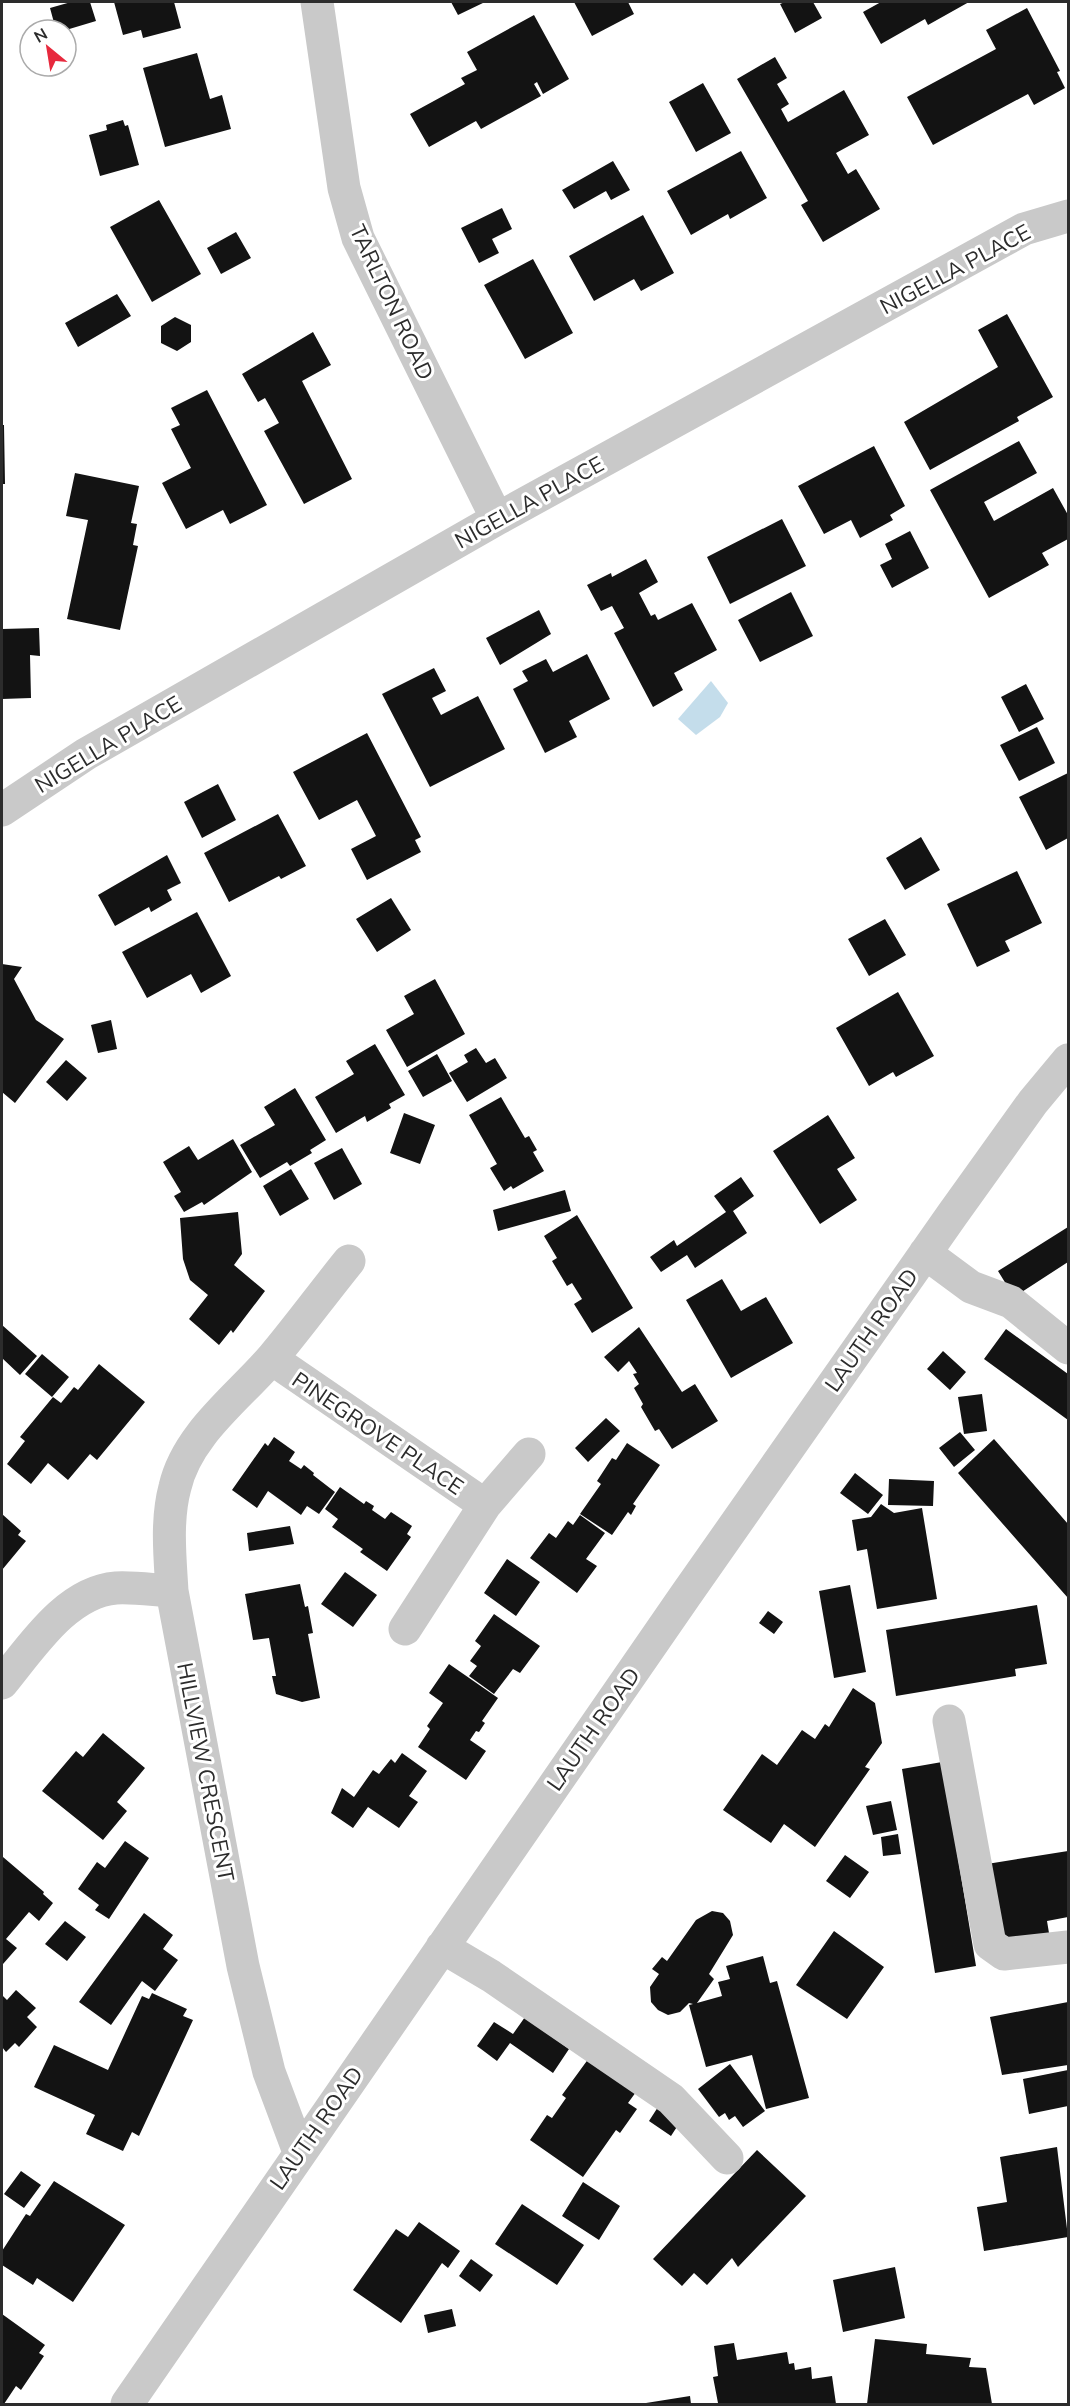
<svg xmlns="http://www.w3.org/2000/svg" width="1070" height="2406" font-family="Mulish,sans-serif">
  <rect width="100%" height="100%" fill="#fff"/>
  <path fill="#c4ddeb" d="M711,681L728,703L720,717L696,735L678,719Z"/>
  <path fill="#131313" d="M71,2H90L96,21L66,30H56L50,8Z
    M114,2H174L181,28L143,38L141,30L123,35Z
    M451,2H485L458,15Z
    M574,2H628L634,14L592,36Z
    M785,2H813L822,18L795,33L780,4Z
    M881,2H969L928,25L925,19L881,44L863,12Z
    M1027,8L1060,71L1057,72L1065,88L1034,105L1028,94L933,145L907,97L996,49L986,30Z
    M534,15L569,79L543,94L537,82L534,84L541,96L481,129L476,121L429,147L410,114L465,84L461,78L477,70L467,52Z
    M197,53L210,99L222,95L231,129L165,147L143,68Z
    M775,57L787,78L777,84L789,104L781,109L788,122L844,90L869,135L836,153L848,174L856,169L880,209L823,242L801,205L808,201L737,79Z
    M703,83L731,133L696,152L669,102Z
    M123,120L125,126L128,125L139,165L100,176L89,135L107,130L106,125Z
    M741,151L767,198L730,219L728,214L691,235L667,191Z
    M613,161L630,190L611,200L606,191L574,209L562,190Z
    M159,200L201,274L152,302L110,227Z
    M502,208L512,229L492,239L499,253L479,263L461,228Z
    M643,215L674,273L641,291L634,279L594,301L569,256Z
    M236,232L251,258L221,274L207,248Z
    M533,259L573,333L525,359L484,285Z
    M117,294L131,316L78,347L65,323Z
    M1007,314L1053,397L1017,417L1019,421L930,470L904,422L998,367L978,330Z
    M175,317L191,325V342L177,351L161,343V326Z
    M313,332L331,365L302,381L352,479L304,504L264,431L279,423L265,398L258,402L242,374Z
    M207,390L267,505L230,524L223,510L186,529L162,483L191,468L171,429L180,425L171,408Z
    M2,425H4L5,484H2Z
    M1019,441L1037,473L984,502L994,521L1053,488L1068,515V539L1042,553L1049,565L989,598L930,490Z
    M874,446L905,506L890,515L893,520L860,538L851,520L824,534L798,486Z
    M75,473L139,486L131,523L137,524L133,545L138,546L120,630L67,619L88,520L66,516Z
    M782,519L806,566L730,604L707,557Z
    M910,531L929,568L892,588L880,565L892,559L885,544Z
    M646,559L658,582L639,593L651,616L655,614L658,620L692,603L717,650L674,673L683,690L653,707L614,633L624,628L612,606L601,611L587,585L611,573L612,577Z
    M791,592L813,636L760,662L738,620Z
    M539,610L551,634L500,665L486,638Z
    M39,628L40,656L30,655L31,698L2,699V629Z
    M587,654L610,699L569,721L577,737L545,753L513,689L528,681L522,671L546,659L553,672Z
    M434,668L446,691L432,698L441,715L478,696L505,749L430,787L382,694Z
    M1026,684L1044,719L1019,732L1001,697Z
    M1037,727L1055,763L1019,781L1000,745Z
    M367,733L421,837L415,840L421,852L367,880L351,849L376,836L357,800L319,820L293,772Z
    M1068,773V838L1046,850L1019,797Z
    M218,784L236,820L202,838L184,802Z
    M278,814L306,866L281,879L279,876L229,902L204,853Z
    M921,837L940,870L905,890L886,858Z
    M167,855L181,883L167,890L172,900L151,912L149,907L115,926L98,895Z
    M1017,871L1042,923L1005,941L1010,951L977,967L947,904Z
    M391,898L411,930L377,952L356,919Z
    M197,912L231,976L201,993L191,974L147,998L122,952Z
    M885,919L906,955L869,976L848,939Z
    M2,964L22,967L14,979L36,1020L64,1039L15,1103L2,1092Z
    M435,979L465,1034L407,1067L386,1030L414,1014L404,996Z
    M898,992L934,1056L896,1077L893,1072L869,1086L836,1028Z
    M111,1020L117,1049L98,1053L91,1025Z
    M375,1044L405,1095L389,1104L391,1108L367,1122L365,1116L336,1133L315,1097L354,1074L346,1061Z
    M476,1048L486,1063L495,1058L507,1078L467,1102L449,1073L468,1062L464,1055Z
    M437,1054L452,1081L423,1097L408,1071Z
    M66,1060L87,1078L67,1101L46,1082Z
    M295,1088L326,1140L310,1150L312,1153L290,1166L287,1162L260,1178L240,1145L275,1125L264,1107Z
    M501,1097L525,1138L529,1136L537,1150L533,1152L544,1171L513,1189L511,1186L504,1191L490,1168L497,1164L469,1115Z
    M404,1113L435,1125L420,1164L390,1153Z
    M828,1115L855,1158L837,1169L857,1200L820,1224L773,1151Z
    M233,1139L252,1172L204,1205L202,1202L184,1212L174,1196L181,1192L163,1162L189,1146L198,1160Z
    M342,1148L362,1184L334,1200L314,1163Z
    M291,1169L309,1199L280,1216L263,1186Z
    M741,1177L754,1196L733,1211L747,1233L695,1268L687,1255L661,1272L650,1257L674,1240L677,1246L726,1212L714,1196Z
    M565,1190L571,1211L498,1231L493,1210Z
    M238,1212L242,1254L234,1265L265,1291L233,1333L231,1330L219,1345L189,1319L208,1295L190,1280L183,1259L180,1218Z
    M577,1215L633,1308L592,1333L574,1304L582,1299L572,1283L567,1286L552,1261L557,1258L544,1236Z
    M1068,1227V1262L1014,1297L998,1271Z
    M722,1279L741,1311L766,1297L793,1343L731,1378L686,1300Z
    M2,1325L37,1356L20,1375L2,1358Z
    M639,1327L682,1392L695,1384L718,1421L672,1449L659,1429L655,1431L641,1407L643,1404L634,1388L639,1384L633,1374L637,1373L629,1361L618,1372L604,1357Z
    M1006,1329L1068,1374V1420L984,1359Z
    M943,1351L966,1372L950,1390L927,1369Z
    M42,1354L69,1377L52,1397L25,1374Z
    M99,1364L145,1402L97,1460L90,1454L68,1480L48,1463L31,1484L7,1464L25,1441L20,1437L53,1397L61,1403L74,1387L78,1390Z
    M982,1394L987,1431L964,1434L958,1397Z
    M606,1418L620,1431L588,1462L575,1448Z
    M960,1432L975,1450L954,1467L939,1448Z
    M274,1437L295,1452L289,1461L301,1469L304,1465L314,1473L313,1475L335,1492L319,1514L307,1506L301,1515L268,1491L257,1508L232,1490L265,1443L268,1446Z
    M994,1439L1068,1524V1598L958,1473Z
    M627,1443L660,1465L633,1504L636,1506L631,1515L628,1512L612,1535L580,1514L601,1484L597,1481L612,1458L616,1460Z
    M855,1473L883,1495L868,1514L840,1493Z
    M889,1479L934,1481L933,1506L888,1505Z
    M340,1487L364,1504L366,1501L374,1506L372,1510L385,1519L391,1512L412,1526L407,1534L411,1537L387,1571L360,1552L363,1549L332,1527L338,1519L325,1509Z
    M881,1504L894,1513L922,1508L937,1599L877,1609L867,1549L857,1551L852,1520L871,1517Z
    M2,1514L21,1531L18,1535L26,1541L2,1570Z
    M580,1515L605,1533L586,1559L597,1566L577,1593L530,1558L549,1533L556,1538L568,1521L573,1525Z
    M290,1526L294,1544L249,1551L247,1533Z
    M507,1559L540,1582L516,1616L484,1593Z
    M345,1572L377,1595L353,1627L321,1604Z
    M300,1584L305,1607L308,1606L313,1633L308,1634L320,1698L302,1702L276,1694L272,1676H276L269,1638L253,1640L245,1594Z
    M850,1585L866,1672L834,1678L819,1591Z
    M1037,1605L1047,1664L1015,1669L1016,1676L896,1696L886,1630Z
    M768,1611L783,1622L774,1634L759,1623Z
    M494,1614L540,1646L520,1673L513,1669L494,1694L469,1676L477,1666L470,1661L481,1646L475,1641Z
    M449,1664L498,1698L482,1721L485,1723L479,1732L476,1731L470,1740L486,1751L466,1780L418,1747L430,1729L427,1726L443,1703L429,1693Z
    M853,1688L875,1703L882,1743L865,1767L870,1769L815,1847L784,1824L771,1843L723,1810L762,1754L777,1765L802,1730L815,1739L825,1724L829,1727Z
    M103,1733L145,1768L117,1802L127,1811L103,1840L42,1791L76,1751L83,1757Z
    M402,1753L427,1771L409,1796L418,1802L399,1828L368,1807L353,1828L331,1813L342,1788L354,1797L373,1770L379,1774L391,1759L395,1763Z
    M942,1762L976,1966L935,1973L902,1769Z
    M891,1801L897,1830L873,1835L866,1806Z
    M898,1834L901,1854L883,1856L881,1837Z
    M125,1841L149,1858L109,1919L95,1910L99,1905L78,1889L97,1862L105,1868Z
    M1068,1851V1917L1047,1921L1050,1939L1001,1947L987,1864Z
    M845,1855L869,1872L850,1898L826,1881Z
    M3,1857L44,1892L43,1894L53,1903L39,1921L29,1912L6,1939L17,1948L3,1964Z
    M712,1911L723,1913L730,1921L733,1935L709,1974L714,1979L697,2003L722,1996L718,1982L730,1979L726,1966L763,1956L770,1983L777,1981L809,2098L766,2109L752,2055L706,2067L689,2005L693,2004L689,2003L680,2012L668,2015L658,2010L651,2002L650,1987L659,1974L652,1969L662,1957L667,1961L696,1920Z
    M144,1913L173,1935L163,1949L178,1960L155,1991L142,1981L111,2025L79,2002Z
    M65,1921L86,1937L67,1961L45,1944Z
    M834,1931L884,1967L847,2019L796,1985Z
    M16,1990L36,2008L27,2017L37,2027L19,2047L15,2043L6,2052L2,2047V1995L7,2000Z
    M152,1993L187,2009L183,2016L193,2020L139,2136L132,2132L123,2151L86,2134L95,2115L34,2087L54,2045L108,2070L142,1996L149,1999Z
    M1068,2002V2065L1002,2075L990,2017Z
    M525,2017L569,2049L553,2073L510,2043L497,2061L477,2046L494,2022L513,2034Z
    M589,2058L636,2092L628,2103L637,2109L620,2133L616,2130L583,2177L530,2140L547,2115L552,2118L566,2098L562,2095Z
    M730,2064L765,2111L743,2127L735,2116L729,2120L725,2113L719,2117L698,2089Z
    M1068,2070V2106L1029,2114L1023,2079Z
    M658,2107L680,2122L671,2136L649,2121Z
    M1057,2147L1068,2237L984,2251L977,2207L1007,2202L1000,2157Z
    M757,2150L806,2196L738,2267L732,2258L707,2285L694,2273L682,2286L653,2259Z
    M21,2171L41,2185L24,2208L4,2194Z
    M54,2181L125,2225L73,2302L37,2278L33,2285L2,2265V2251L26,2214L30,2216Z
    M583,2182L620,2206L599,2240L562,2216Z
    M522,2204L584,2245L557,2285L495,2244Z
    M419,2222L460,2251L448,2268L442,2263L401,2323L353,2290L396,2229L408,2237Z
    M471,2259L493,2275L480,2292L459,2276Z
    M895,2267L905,2318L843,2332L833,2280Z
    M452,2309L456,2326L428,2333L424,2315Z
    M2,2314L45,2345L39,2353L44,2356L21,2390L16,2386L4,2404H2Z
    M875,2339L927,2344L926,2354L971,2358L969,2367L986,2368L992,2404H867Z
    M734,2343L737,2360L787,2352L789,2364L794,2363L795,2370L811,2367L812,2379L832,2376L836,2404L718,2403L713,2377L718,2376L714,2346Z
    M690,2396L691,2404H646V2403Z"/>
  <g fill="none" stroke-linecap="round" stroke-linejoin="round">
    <path stroke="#c9c9c9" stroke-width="33" d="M317,2L344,188L358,238L497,519
      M2,810L86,754L497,519L1024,229L1068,216
      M925,1253L971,1287L1011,1302L1068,1348
      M272,1359L485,1505
      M172,1591C170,1557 166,1520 175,1487C187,1434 239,1397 273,1357C299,1326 323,1293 349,1261
      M405,1629L485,1505L529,1454
      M2,1683C31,1648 66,1592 116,1588C134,1587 154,1590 172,1591L243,1966L269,2072L299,2152
      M949,1721L990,1944L1004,1954L1068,1947
      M442,1947L491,1976L671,2099L727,2158
      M127,2404L685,1596L952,1215L1033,1102L1068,1060"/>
  </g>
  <g text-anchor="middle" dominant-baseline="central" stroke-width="6" stroke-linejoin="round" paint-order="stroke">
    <g font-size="22" fill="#2c2c2c" stroke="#fff">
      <text transform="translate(955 269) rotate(-28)">NIGELLA PLACE</text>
      <text transform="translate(392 302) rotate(65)">TARLTON ROAD</text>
      <text transform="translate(529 502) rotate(-29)">NIGELLA PLACE</text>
      <text transform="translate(108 744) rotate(-31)">NIGELLA PLACE</text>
      <text transform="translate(871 1330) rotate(-55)">LAUTH ROAD</text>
      <text transform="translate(378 1433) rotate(34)">PINEGROVE PLACE</text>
      <text transform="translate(593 1729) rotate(-55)">LAUTH ROAD</text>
      <text transform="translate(206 1772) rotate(79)">HILLVIEW CRESCENT</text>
      <text transform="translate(316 2128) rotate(-55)">LAUTH ROAD</text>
    </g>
  </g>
  <rect width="1070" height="2406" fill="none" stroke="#2c2c2c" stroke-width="6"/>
  <g transform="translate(48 48) rotate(330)"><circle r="28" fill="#ffffff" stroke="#ababab" stroke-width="1.5"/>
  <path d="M0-4.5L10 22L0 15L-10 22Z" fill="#e7293d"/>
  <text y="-9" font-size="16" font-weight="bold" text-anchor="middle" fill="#2c2c2c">N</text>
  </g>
</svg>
